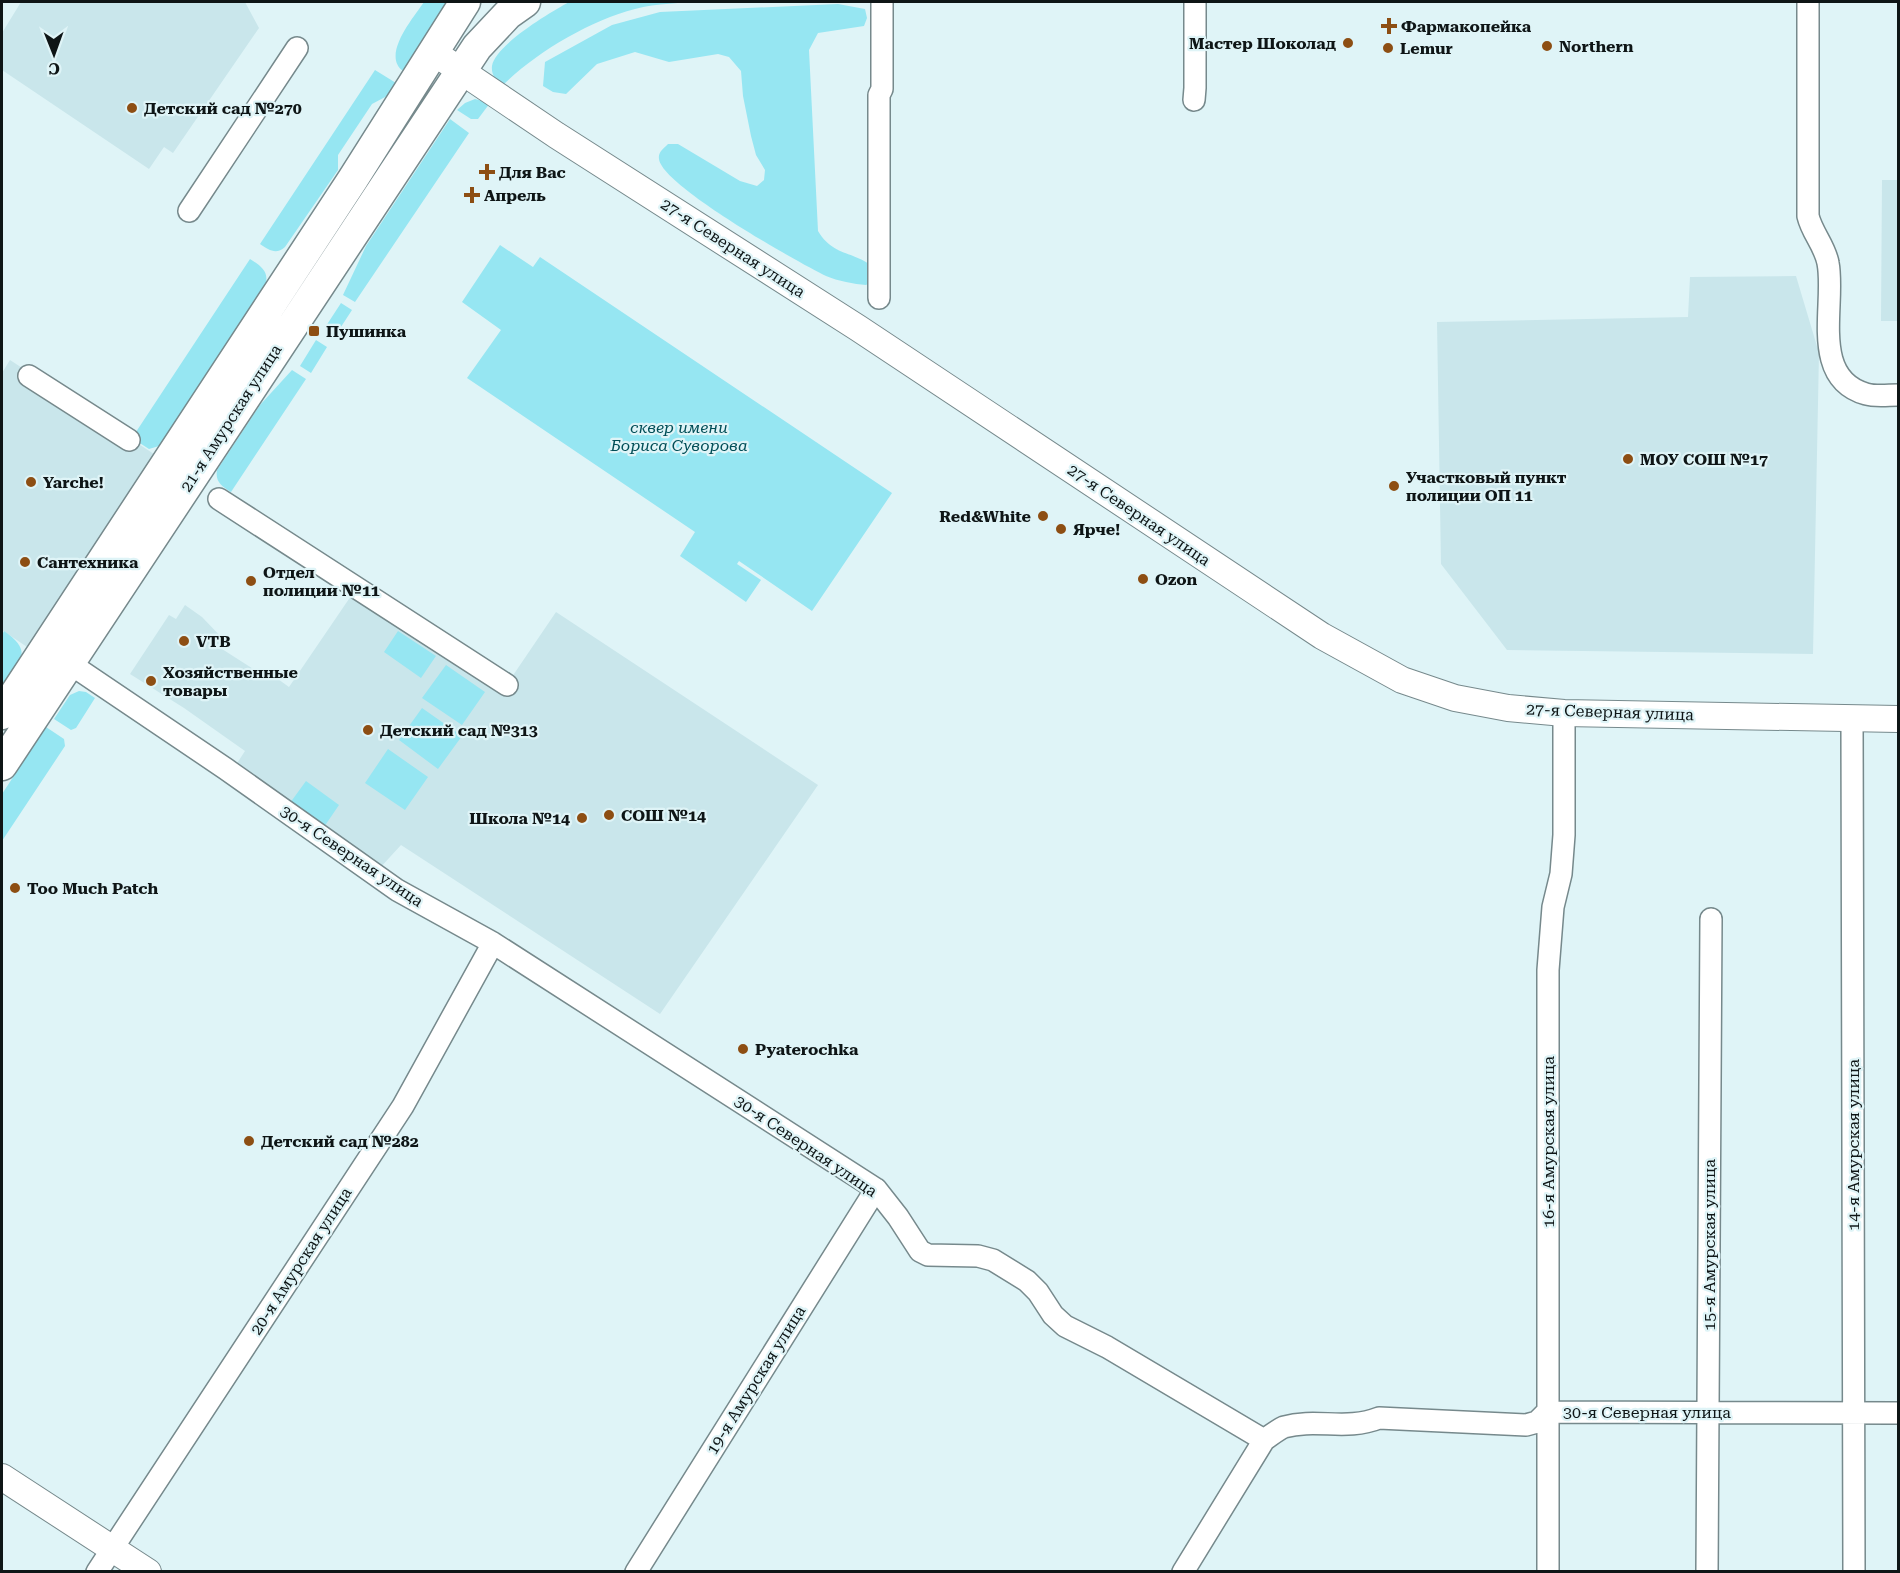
<svg xmlns="http://www.w3.org/2000/svg" width="1900" height="1573" font-family="'Roboto Serif',serif">
  <rect width="100%" height="100%" fill="#dff4f7"/>
  <path fill="#c9e6eb" d="M21,2H245L259,28L173,153L164,147L149,169L2,70V33Z
    M1882,180H1898V321H1881Z
    M1796,276L1819,353L1813,654L1507,650L1441,564L1437,322L1688,317L1690,277Z
    M10,360L157,456L30,649L2,630V373Z
    M353,593L501,693L556,612L818,785L660,1014L401,845L379,869L234,768L245,751L184,708L130,674L169,615L176,619L185,605L202,617L226,642L222,649L261,674L264,669L289,687Z"/>
  <path fill="#96e6f2" d="M424,2H448L403,71C381,55 414,17 424,2Z
    M569,2H704C681,3 657,3 635,9C589,21 535,53 502,86C496,80 491,75 492,66C495,45 551,12 569,2Z
    M838,4L865,9L867,18L864,26L818,33L809,50L818,231C834,258 856,250 876,270L874,280L866,285C854,284 838,281 826,276C799,263 662,186 659,159C658,152 663,149 668,144H678L740,181L757,186L764,180L765,170L756,155L751,136L743,96L741,71L729,57L718,54L669,62L635,52L597,64L566,94L553,92L543,86L545,62L612,25L660,12Z
    M375,70L396,83L387,96L372,104L338,155V170L285,247C276,255 269,250 260,244Z
    M475,99L490,103L478,119H471L457,110L465,103Z
    M450,119L469,133L355,302L343,295L366,246Z
    M500,245L533,267L540,257L892,493L812,611L739,561L737,564L761,580L746,602L680,556L695,532L467,378L501,330L462,302Z
    M250,259C261,266 270,272 265,286L165,440L159,446L149,449L132,438Z
    M341,303L352,310L337,333L326,326Z
    M316,340L327,347L311,373L300,366Z
    M292,370L306,379L231,492C222,486 215,482 217,470L260,405Z
    M4,631C34,652 20,660 4,685L2,683V635Z
    M398,631L436,656L421,678L384,652Z
    M446,665L485,692L462,725L422,698Z
    M79,691L86,692L95,698L76,728L71,730L54,719L70,695Z
    M422,708L462,736L438,769L399,740Z
    M46,727L64,739L65,746L2,841V794Z
    M388,749L428,777L405,810L365,783Z
    M306,781L339,805L324,827L290,803Z"/>
  <g fill="none" stroke-linecap="round" stroke-linejoin="round">
    <g stroke="#76898c" stroke-width="24">
      <path id="minor" d="M1808,2V216C1812,233 1825,246 1828,263C1836,303 1809,378 1866,394C1876,397 1888,395 1898,395
        M1194,100L1195,88V2
        M189,211L297,48
        M879,298V95L882,89V2
        M29,376L129,440
        M219,499L507,685
        M69,663L226,769L397,890L493,943L876,1189L898,1217L920,1251L928,1255L978,1256L993,1260L1027,1281L1038,1292L1053,1315L1065,1326L1107,1347L1264,1440C1270,1436 1277,1430 1284,1427C1316,1418 1347,1431 1379,1418L1526,1425L1537,1422L1547,1412L1898,1413
        M1852,718L1854,1572
        M97,1572L403,1106L493,943
        M636,1572L876,1189
        M1183,1572L1264,1440
        M1548,1572V970L1553,907L1561,874L1564,835V713
        M1707,1572L1711,919"/>
    </g>
    <g stroke="#76898c" stroke-width="28">
      <path id="tertiary" d="M433,52L556,135L858,328L1322,636L1402,680L1455,698L1508,708L1564,713L1898,719
        M2,1477L148,1572"/>
    </g>
    <g stroke="#76898c" stroke-width="33">
      <path id="secondary" d="M2,714L353,179L465,2
        M2,765L477,47L508,14L525,2"/>
    </g>
    <use href="#minor" stroke="#fff" stroke-width="21"/>
    <use href="#tertiary" stroke="#fff" stroke-width="26"/>
    <use href="#secondary" stroke="#fff" stroke-width="30"/>
  </g>
  <g fill="#8d4e13" stroke="#dff4f7" stroke-width="2">
    <path d="M1386 17h6v6h6v6h-6v6h-6v-6h-6v-6h6z"/>
    <circle cx="1348" cy="43" r="6"/>
    <circle cx="1547" cy="46" r="6"/>
    <circle cx="1388" cy="48" r="6"/>
    <circle cx="132" cy="108" r="6"/>
    <path d="M484 163h6v6h6v6h-6v6h-6v-6h-6v-6h6z"/>
    <path d="M469 186h6v6h6v6h-6v6h-6v-6h-6v-6h6z"/>
    <rect x="308" y="325" width="12" height="12" rx="3"/>
    <circle cx="1628" cy="459" r="6"/>
    <circle cx="31" cy="482" r="6"/>
    <circle cx="1394" cy="486" r="6"/>
    <circle cx="1043" cy="516" r="6"/>
    <circle cx="1061" cy="529" r="6"/>
    <circle cx="25" cy="562" r="6"/>
    <circle cx="1143" cy="579" r="6"/>
    <circle cx="251" cy="581" r="6"/>
    <circle cx="184" cy="641" r="6"/>
    <circle cx="151" cy="681" r="6"/>
    <circle cx="368" cy="730" r="6"/>
    <circle cx="609" cy="815" r="6"/>
    <circle cx="582" cy="818" r="6"/>
    <circle cx="15" cy="888" r="6"/>
    <circle cx="743" cy="1049" r="6"/>
    <circle cx="249" cy="1141" r="6"/>
  </g>
  <g text-anchor="middle" dominant-baseline="central" stroke-width="4.5" stroke-linejoin="round" paint-order="stroke">
    <g font-size="16" font-weight="bold" fill="#0e1516" stroke="#dff4f7" text-anchor="start">
      <text x="1401" y="26">Фармакопейка</text>
      <text x="1336" y="43" text-anchor="end">Мастер Шоколад</text>
      <text x="1559" y="46">Northern</text>
      <text x="1400" y="48">Lemur</text>
      <text x="144" y="108">Детский сад №270</text>
      <text x="499" y="172">Для Вас</text>
      <text x="484" y="195">Апрель</text>
      <text x="326" y="331">Пушинка</text>
      <text x="1640" y="459">МОУ СОШ №17</text>
      <text x="1406" y="477">Участковый пункт<tspan x="1406" dy="18">полиции ОП 11</tspan></text>
      <text x="43" y="482">Yarche!</text>
      <text x="1031" y="516" text-anchor="end">Red&amp;White</text>
      <text x="1073" y="529">Ярче!</text>
      <text x="37" y="562">Сантехника</text>
      <text x="263" y="572">Отдел<tspan x="263" dy="18">полиции №11</tspan></text>
      <text x="1155" y="579">Ozon</text>
      <text x="196" y="641">VTB</text>
      <text x="163" y="672">Хозяйственные<tspan x="163" dy="18">товары</tspan></text>
      <text x="380" y="730">Детский сад №313</text>
      <text x="621" y="815">СОШ №14</text>
      <text x="570" y="818" text-anchor="end">Школа №14</text>
      <text x="27" y="888">Too Much Patch</text>
      <text x="755" y="1049">Pyaterochka</text>
      <text x="261" y="1141">Детский сад №282</text>
    </g>
    <g font-size="16" fill="#0e1516" stroke="#dff4f7">
      <text transform="translate(733 248) rotate(33)">27-я Северная улица</text>
      <text transform="translate(231 418) rotate(-57)">21-я Амурская улица</text>
      <text transform="translate(1139 515) rotate(34)">27-я Северная улица</text>
      <text transform="translate(1610 712) rotate(2)">27-я Северная улица</text>
      <text transform="translate(352 856) rotate(34)">30-я Северная улица</text>
      <text transform="translate(1548 1142) rotate(-90)">16-я Амурская улица</text>
      <text transform="translate(1853 1145) rotate(-90)">14-я Амурская улица</text>
      <text transform="translate(806 1146) rotate(34)">30-я Северная улица</text>
      <text transform="translate(1709 1245) rotate(-90)">15-я Амурская улица</text>
      <text transform="translate(301 1261) rotate(-57)">20-я Амурская улица</text>
      <text transform="translate(756 1380) rotate(-58)">19-я Амурская улица</text>
      <text x="1647" y="1412">30-я Северная улица</text>
    </g>
    <g font-size="16" font-style="italic" fill="#004e57" stroke="#dff4f7">
      <text x="679" y="427">сквер имени<tspan x="679" dy="18">Бориса Суворова</tspan></text>
    </g>
  </g>
  <rect width="1900" height="1573" fill="none" stroke="#0e1516" stroke-width="6"/>
  <g transform="translate(54 54) rotate(179)" stroke="#dff4f7" stroke-width="4.5" paint-order="stroke">
  <path d="M0-4.5L10 22L0 15L-10 22Z" fill="#0e1516"/>
  <text y="-9" font-size="16" font-weight="bold" text-anchor="middle" fill="#0e1516">С</text>
  </g>
</svg>
